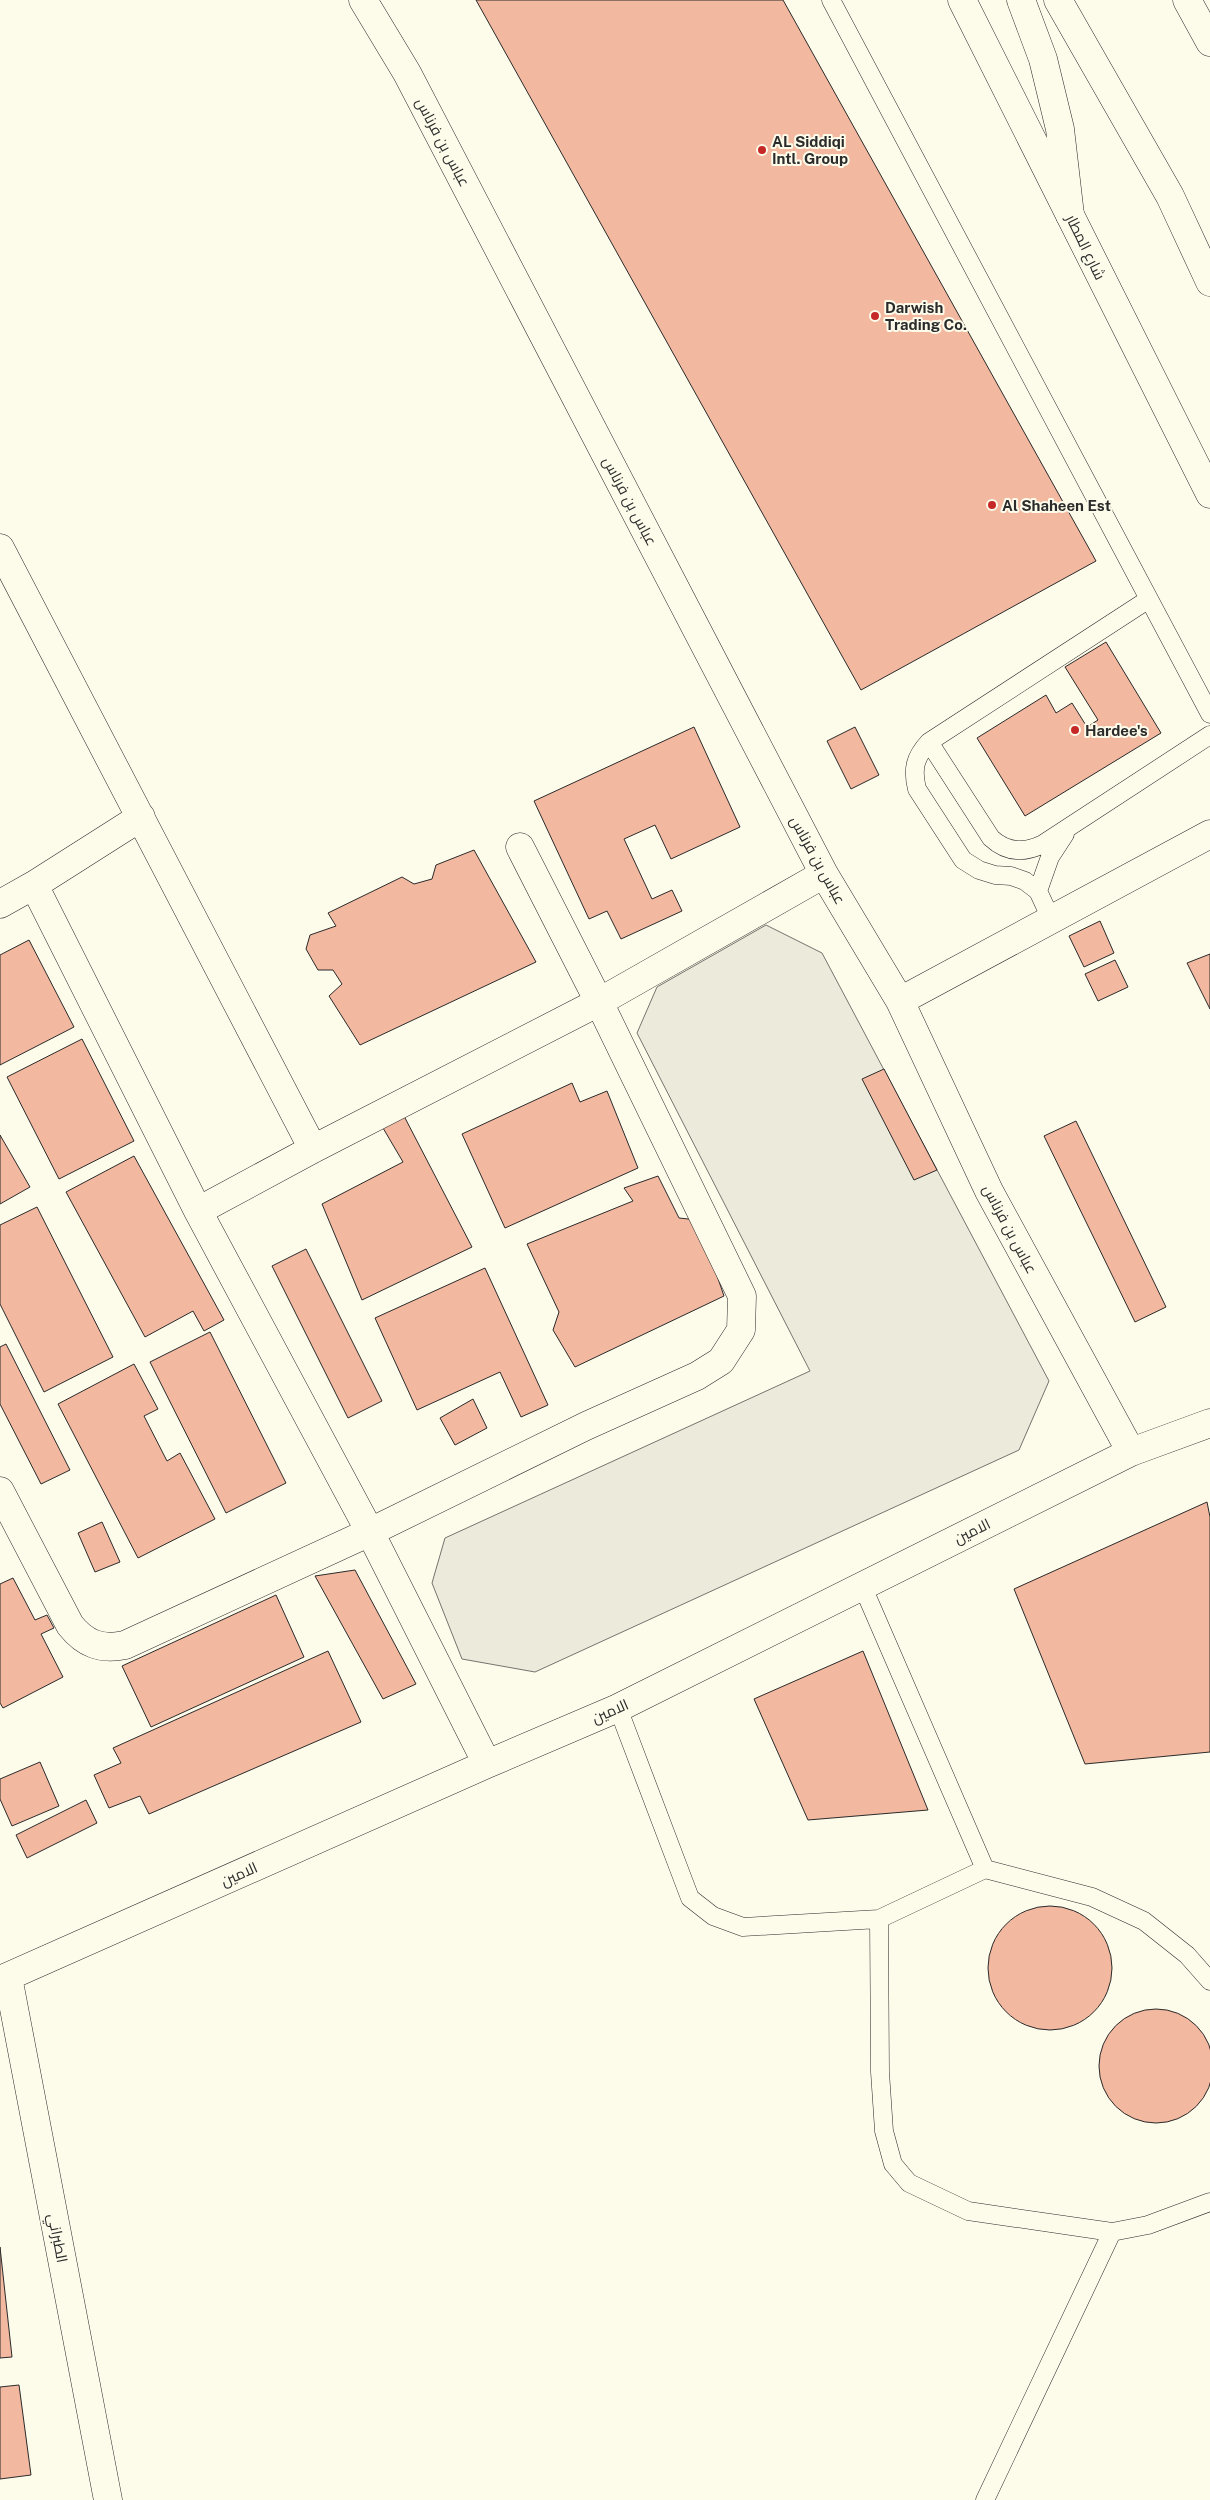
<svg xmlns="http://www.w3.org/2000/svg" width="1210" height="2500" font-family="'Public Sans',Cairo,sans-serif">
  <rect width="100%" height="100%" fill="#fdfbea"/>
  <path fill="#eceadb" stroke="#74746e" d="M766,925L822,953L1049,1381L1019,1450L535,1672L462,1659L432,1583L445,1538L810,1371L637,1033L657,987Z"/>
  <path fill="#f2b8a0" stroke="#2b2b2b" d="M476,0H783L1096,561L861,690Z
    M1106,642L1161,733L1025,816L977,738L1046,695L1056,713L1072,703L1087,727L1098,720L1065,667Z
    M694,727L740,827L671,859L655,825L624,839L652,899L672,890L682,911L621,939L607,911L589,919L534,801Z
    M855,727L879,775L851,789L827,741Z
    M474,850L536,962L360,1045L329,996L342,984L333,970H318L306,949L310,935L336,926L328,913L402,877L414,884L432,879L436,865Z
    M1100,921L1114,953L1084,967L1069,936Z
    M29,940L74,1027L0,1065V955Z
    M1210,954V1009L1187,963Z
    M1115,960L1128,987L1098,1001L1085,974Z
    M82,1039L134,1141L59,1179L7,1077Z
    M884,1069L937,1170L914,1180L862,1079Z
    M572,1083L580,1102L607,1091L638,1168L505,1228L462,1134Z
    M404,1116L472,1247L362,1300L322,1204L403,1162L383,1128Z
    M1076,1121L1166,1307L1135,1322L1044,1136Z
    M0,1135L30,1187L0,1204Z
    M134,1156L224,1320L204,1331L193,1311L145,1337L66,1192Z
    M658,1176L679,1218L698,1220L724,1296L575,1367L553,1330L559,1312L527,1244L633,1201L624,1188Z
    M37,1207L113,1357L44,1392L0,1304V1225Z
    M306,1249L382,1401L348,1418L272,1266Z
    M485,1268L548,1405L521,1417L500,1372L417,1410L375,1318Z
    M210,1332L286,1483L226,1513L150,1362Z
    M6,1344L70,1470L41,1484L0,1404V1347Z
    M134,1364L158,1409L144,1416L167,1461L180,1453L215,1519L138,1558L58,1404Z
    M473,1399L487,1428L455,1445L440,1418Z
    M1207,1502L1210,1517V1752L1085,1764L1014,1589Z
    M102,1522L120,1562L95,1572L78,1533Z
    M355,1570L416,1684L383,1699L315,1576Z
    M13,1578L35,1620L47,1615L54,1628L41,1634L63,1677L3,1708L0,1703V1584Z
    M276,1595L304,1657L151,1727L122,1666Z
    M328,1651L361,1722L149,1814L140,1796L109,1808L94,1775L121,1763L113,1748Z
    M863,1651L928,1810L808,1820L754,1699Z
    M40,1762L59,1806L12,1826L0,1799V1779Z
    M86,1800L97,1823L27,1858L16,1835Z
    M988 1968a62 62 0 1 1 124 0a62 62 0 1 1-124 0Z
    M1099 2066a57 57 0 1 1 114 0a57 57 0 1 1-114 0Z
    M0,2247L12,2357L0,2358Z
    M19,2385L31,2475L0,2479V2387Z"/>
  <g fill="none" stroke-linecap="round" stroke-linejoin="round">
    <g stroke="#2b2b2b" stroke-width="19">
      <path id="service" d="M831,0L1210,714
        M929,742L991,838C1007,853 1025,853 1043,844L1210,735
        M1038,891L1050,857L1065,834
        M1051,919L1038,891L1025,881L1011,876L995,875L979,870L963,860L917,789C912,769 915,757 929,742L1149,599
        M618,1708L690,1898L713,1916L743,1927L879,1919L985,1869L862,1585
        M985,1869L1092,1897L1144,1921L1187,1955L1210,1981
        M879,1919L880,2072L884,2131L893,2164L909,2183L968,2211L1112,2232L1148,2225L1210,2202
        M985,2500L1112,2232"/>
    </g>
    <g stroke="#2b2b2b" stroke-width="29">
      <path id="minor" d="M363,0L407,73L824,874L900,1001L989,1191L1131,1452
        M962,0L1210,494
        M0,548L313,1149
        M34,885L198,1211L370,1532L487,1764
        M0,904L34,885L141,817
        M900,1001L1210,834
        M198,1211L313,1149L599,1002L824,874
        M0,1491L70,1625C85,1644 101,1650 125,1645L370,1532L586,1426L697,1376L721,1361L741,1330L742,1296L599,1002L520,847
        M8,1977L108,2500
        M0,1980L487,1764L618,1708L1131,1452L1210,1423"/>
    </g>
    <g stroke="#2b2b2b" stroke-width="29">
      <path id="trunk" d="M1021,0L1043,59L1060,129L1070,215
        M1058,0L1170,196L1210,282
        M1187,0L1210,42"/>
    </g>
    <use href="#service" stroke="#fdfbea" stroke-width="18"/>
    <use href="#minor" stroke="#fdfbea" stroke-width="28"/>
    <use href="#trunk" stroke="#fdfbea" stroke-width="28"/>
  </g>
  <g fill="#c62828" stroke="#fdfbea" stroke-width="2">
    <circle cx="762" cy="150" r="5"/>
    <circle cx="875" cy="316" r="5"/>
    <circle cx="992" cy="505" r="5"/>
    <circle cx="1075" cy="730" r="5"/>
  </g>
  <g text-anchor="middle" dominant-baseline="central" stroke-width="4" stroke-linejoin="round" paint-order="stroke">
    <g font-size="15" font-weight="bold" fill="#2b2b2b" stroke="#fdfbea" text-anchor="start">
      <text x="772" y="141">AL Siddiqi<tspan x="772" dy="17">Intl. Group</tspan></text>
      <text x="885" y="307">Darwish<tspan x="885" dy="17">Trading Co.</tspan></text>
      <text x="1002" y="505">Al Shaheen Est</text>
      <text x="1085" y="730">Hardee's</text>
    </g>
    <g font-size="15" fill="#2b2b2b" stroke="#fdfbea">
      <text transform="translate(443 142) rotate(62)">عباس بن فرناس</text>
      <text transform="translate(1086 247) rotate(64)">شارع المطار</text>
      <text transform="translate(630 501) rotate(62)">عباس بن فرناس</text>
      <text transform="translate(818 860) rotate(61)">عباس بن فرناس</text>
      <text transform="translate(1010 1229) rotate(62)">عباس بن فرناس</text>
      <text transform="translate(972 1531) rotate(-26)">الامين</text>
      <text transform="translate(610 1711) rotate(-24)">الامين</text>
      <text transform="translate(239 1874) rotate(-24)">الامين</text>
      <text transform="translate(58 2238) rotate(79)">الطبراني</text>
    </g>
  </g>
</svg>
